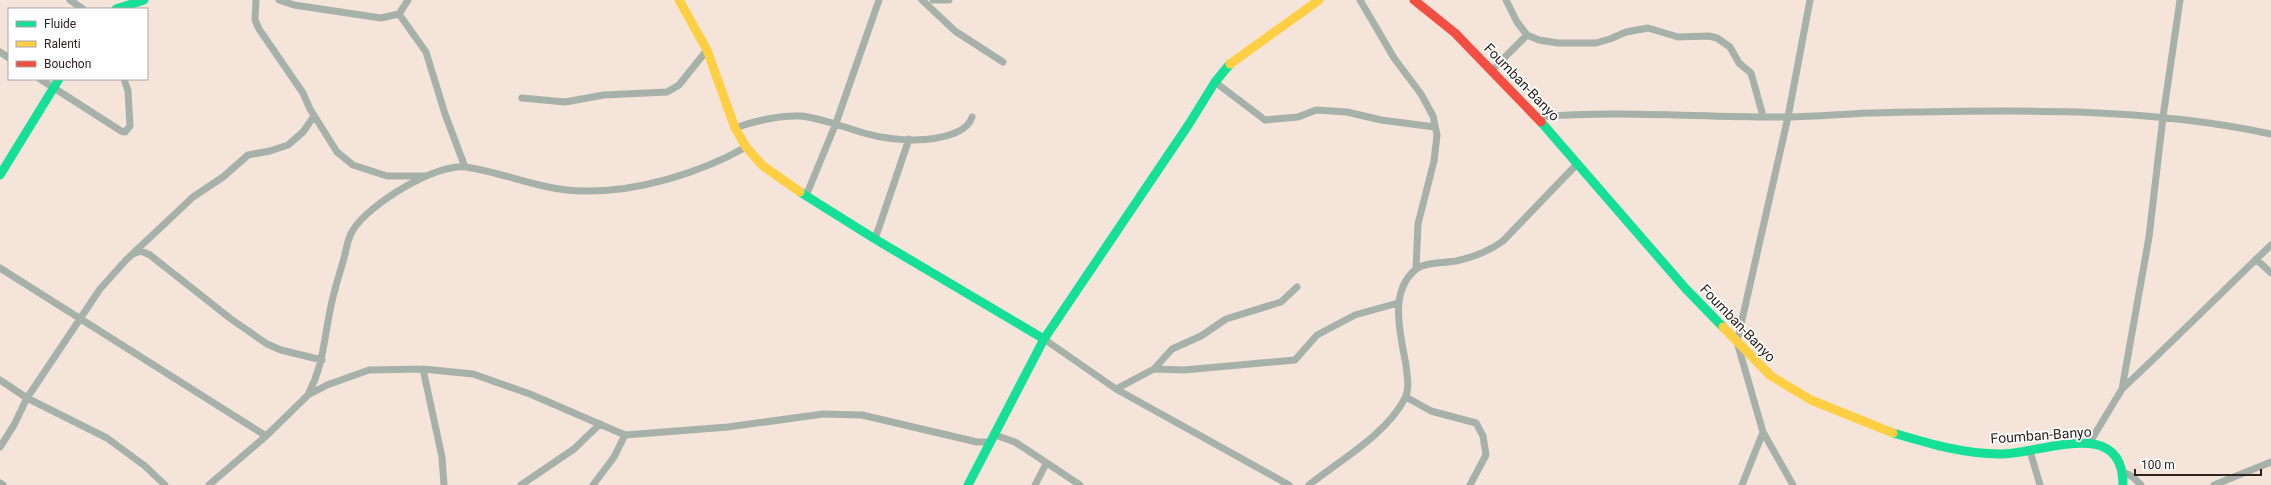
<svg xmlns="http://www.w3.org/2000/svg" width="2271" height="485" font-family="Roboto,sans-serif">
  <rect width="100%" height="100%" fill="#f4e4da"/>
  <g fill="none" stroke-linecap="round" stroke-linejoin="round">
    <path stroke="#a6b1a9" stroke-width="7" d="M70,0L83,9
      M256,0L255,20L259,29L303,93L310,109L337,152L353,165L387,176H424
      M279,0L294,5L381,18L399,14L426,52L445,114L465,167
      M922,0L955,31L1003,62
      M933,0H949
      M1360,0L1394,58L1421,94L1433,116L1437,135L1434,161L1418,224L1416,269
      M1506,0L1517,22L1527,35L1539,40L1558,43H1596L1610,39L1626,32L1648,28L1678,37L1709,36L1717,38L1730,47L1739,63L1751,73L1763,116
      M399,14L408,0
      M0,52L9,58
      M1492,70L1527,35
      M40,79L121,131L125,132L130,126L128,91L124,79
      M1215,82L1265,120L1298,117L1316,110L1347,112L1381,120L1435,127
      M522,98L565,102L604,95L667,92L679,85L707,50
      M1537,117C1621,110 1704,118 1788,117C1815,117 1842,114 1869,113C2003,110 2140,106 2271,134
      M735,128C755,121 780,115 801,116C818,118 835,124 851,129C882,140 924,145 955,133C962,130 970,125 972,117
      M806,196L836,123L879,0
      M875,239L909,139
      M133,254L141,251L150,255L231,319L267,344L281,350L322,360
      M2256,259L2271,273
      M0,268L266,436
      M1044,339L1116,389L1289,485
      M423,369L442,457L444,485
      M1154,369L1172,349L1201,336L1226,319L1281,302L1297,287
      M0,380L27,398L107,438L145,466L165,485
      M1116,389L1154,369L1184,370L1295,360L1317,335L1355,315L1398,303
      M2122,389C2172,342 2221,293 2271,245
      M308,395C324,363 323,344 330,311C333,293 339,276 344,258C347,248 347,239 353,230C369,204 436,163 466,167C506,173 543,191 584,191C638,192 700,173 746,147
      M1406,397L1431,411L1476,423L1483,436L1486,455L1470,485
      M995,435L1015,442L1080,485
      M2090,442L2122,389L2149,237L2163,117L2180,0
      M0,447L14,425L27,398L100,289L126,260L193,197L223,177L248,155L270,151L288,145L303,132L314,116
      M2030,451L2040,485
      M2123,472L2133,477L2141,485
      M0,483L3,485
      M209,485L266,436L308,395L327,385L369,370L423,369L473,374L530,394L625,435L728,427L823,414L862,415L977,442H991
      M521,485L574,449L600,424
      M593,485L614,457L625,435
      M1035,485L1046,464
      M1309,485C1340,460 1387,434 1405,398C1410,388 1407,376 1406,365C1401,336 1388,293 1415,270C1424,262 1444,263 1456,261C1474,257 1488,252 1503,241L1578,163
      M1742,485L1763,432
      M1793,485L1763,432L1737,342L1788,117L1810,0
      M2214,485L2271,462"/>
    <path stroke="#16e098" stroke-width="9" d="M116,9L144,0
      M1541,122L1686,289L1723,327
      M0,175L59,79
      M800,192L875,239L1044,339
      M1893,433C1927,443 1963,454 2000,454C2042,454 2123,415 2123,485
      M968,485L1044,339L1189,124L1215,82L1230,64"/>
    <path stroke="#ffcf43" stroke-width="9" d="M679,0L707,50L735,128L746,147L763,166L800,192
      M1230,64L1319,0
      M1723,327L1771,376L1811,400L1893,433"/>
    <path stroke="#f24e42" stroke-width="9" d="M1414,0L1455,33L1541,122"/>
  </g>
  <g text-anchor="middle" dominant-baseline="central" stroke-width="3.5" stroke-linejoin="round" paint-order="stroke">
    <g font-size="14" fill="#2e231d" stroke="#fff">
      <text transform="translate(1522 82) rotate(46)">Foumban-Banyo</text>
      <text transform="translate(1738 323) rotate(46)">Foumban-Banyo</text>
      <text transform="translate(2041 435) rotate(-4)">Foumban-Banyo</text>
    </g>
  </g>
  <rect x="8" y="8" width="140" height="72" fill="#ffffff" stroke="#aba7a5"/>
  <rect x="16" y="21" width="20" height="6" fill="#16e098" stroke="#aba7a5"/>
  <text x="44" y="28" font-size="12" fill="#2e231d">Fluide</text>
  <rect x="16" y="41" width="20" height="6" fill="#ffcf43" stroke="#aba7a5"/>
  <text x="44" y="48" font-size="12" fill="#2e231d">Ralenti</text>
  <rect x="16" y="61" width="20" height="6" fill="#f24e42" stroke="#aba7a5"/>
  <text x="44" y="68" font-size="12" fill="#2e231d">Bouchon</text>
  <path d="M2135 469v6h126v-6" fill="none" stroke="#2e231d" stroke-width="2"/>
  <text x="2141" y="469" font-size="12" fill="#2e231d" stroke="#ffffff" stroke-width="3" paint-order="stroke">100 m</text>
</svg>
